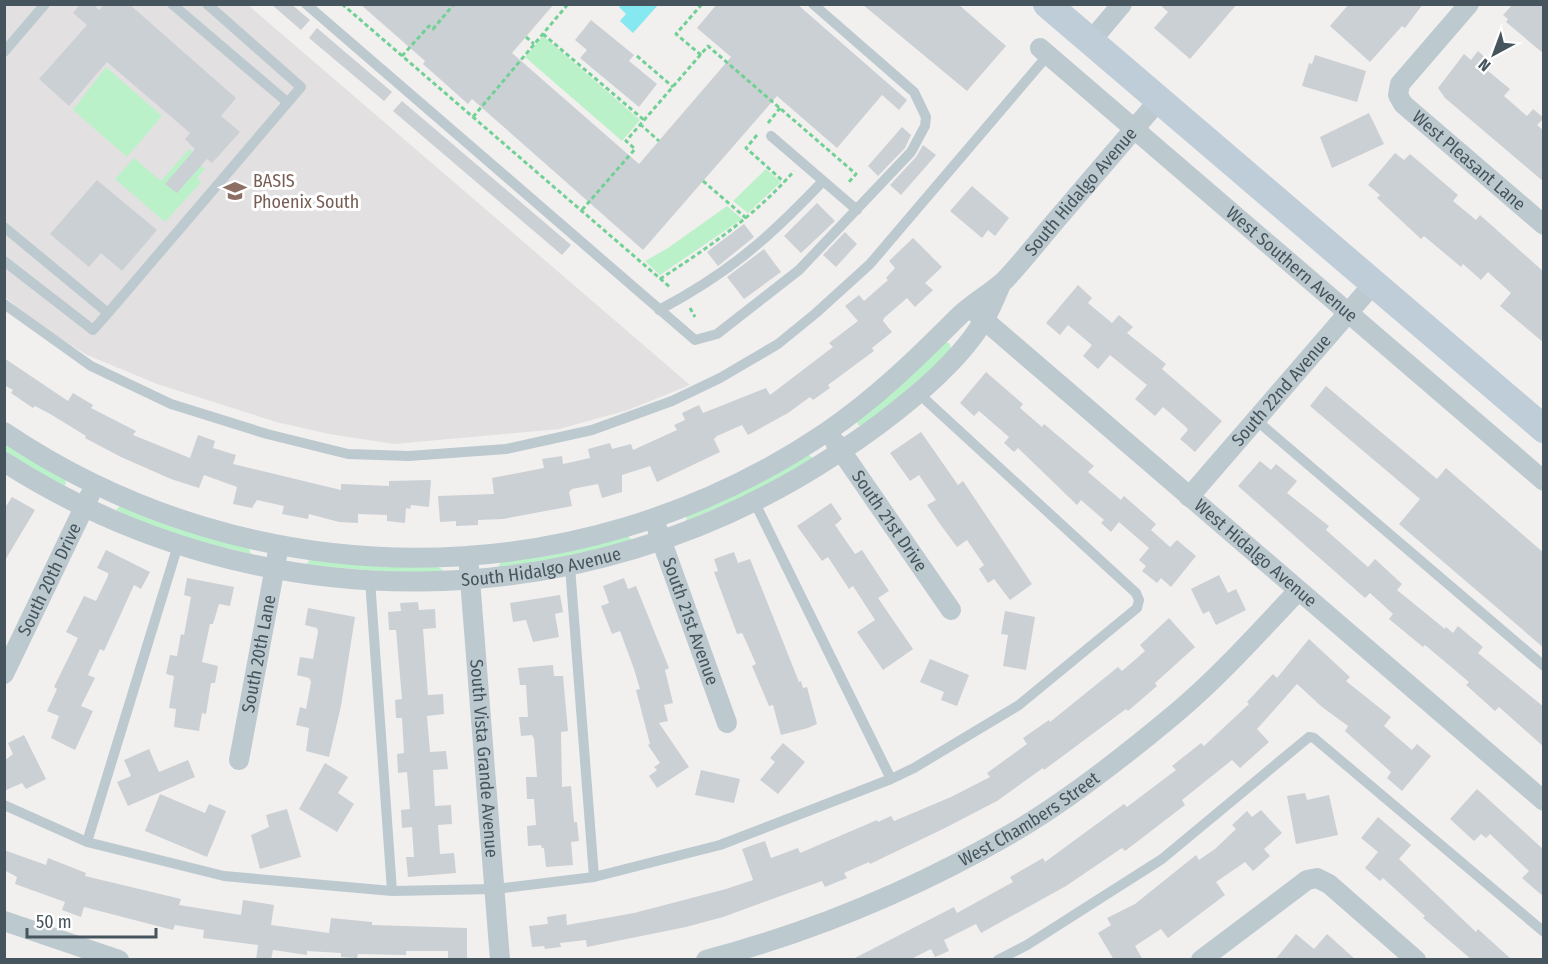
<svg xmlns="http://www.w3.org/2000/svg" width="1548" height="964" font-family="'Fira Sans Condensed',sans-serif">
  <rect width="100%" height="100%" fill="#f2efef"/>
  <path fill="#e3e0e1" d="M4,5H248L690,385L628,410L559,429L394,444L329,434L276,422L157,384L87,355L36,323L5,297Z"/>
  <path fill="#bbf1c9" d="M543,36L640,120L622,141L525,57Z
    M106,67L162,116L127,157L73,110Z
    M189,149L201,159L198,162L205,169L197,178L201,182L165,222L115,179L134,158L161,181Z
    M766,169L781,182L748,213L733,201Z
    M727,206L742,219L660,275L645,261L668,248Z
    M946,342L950,344L951,350L900,397L862,426L858,425L857,421Z
    M4,442L65,479L66,484L63,487L5,453Z
    M807,454L813,458L780,481L686,521L687,515L745,489Z
    M120,506L192,533L249,548L251,554L157,531L116,510Z
    M627,535L633,541L593,555L498,567L501,562L568,551Z
    M310,559L382,566L438,567L443,570L440,576L306,565Z"/>
  <path fill="#86e9f1" d="M621,5V4L658,5L633,33L620,21L626,14L619,7Z"/>
  <path fill="#cbd0d4" d="M80,4H93L99,10L105,4H129L236,98L221,116L240,132L212,163L207,159L177,193L165,184L195,149L185,139L190,133L107,62L69,106L39,79L87,25L73,13Z
    M271,4H291L310,20L301,30Z
    M360,4H554L512,53L639,164L731,57L697,28L717,4H797L907,100L899,110L882,95L837,148L777,96L643,250L472,99L468,104L423,64L425,61Z
    M862,4H958L1006,46L967,91Z
    M1159,4H1237L1190,59L1154,28L1168,12Z
    M1349,4H1423L1405,28L1402,26L1370,62L1330,26Z
    M1513,4H1544V54L1506,22L1508,19L1503,15Z
    M591,20L634,55L629,61L657,84L639,107L580,58L587,50L575,40Z
    M317,28L392,92L384,101L309,38Z
    M1478,51L1493,65L1488,71L1510,89L1504,96L1527,116L1533,109L1544,118L1537,125L1544,131V182L1445,98L1438,88L1464,54L1471,60Z
    M1315,55L1366,71L1357,102L1302,86L1309,63L1312,64Z
    M402,101L571,245L562,255L393,111Z
    M1369,113L1384,144L1332,168L1320,137Z
    M902,127L911,135L905,148L878,176L868,166Z
    M923,145L936,155L901,195L890,185L916,157Z
    M1395,153L1404,160L1410,154L1458,195L1453,201L1476,220L1480,215L1544,272V343L1500,306L1511,293L1488,272L1481,280L1463,264L1461,267L1424,236L1421,239L1377,198L1380,195L1368,185Z
    M97,180L157,230L122,271L101,253L89,267L50,234Z
    M972,186L1009,218L995,236L988,230L982,238L950,211Z
    M817,203L835,221L801,253L784,236Z
    M744,224L754,237L718,266L707,252Z
    M845,232L857,244L836,267L823,255Z
    M913,238L942,267L925,283L933,290L915,307L907,298L884,318L883,321L892,332L872,348L874,351L828,385L830,388L813,400L810,397L788,413L748,435L742,425L717,436L714,439L720,452L657,482L650,466L622,475V492L602,498L598,484L572,489L569,492L572,506L503,519L478,520V525L456,526V521L440,522L438,496L494,494L492,478L544,468L542,459L562,456L563,464L590,458L588,449L610,443L612,449L631,444L633,450L677,430L674,425L685,420L682,413L699,405L703,413L766,388L770,395L833,347L829,343L858,321L845,306L859,295L864,301L888,280L886,278L895,268L889,261Z
    M764,249L781,272L744,299L727,277Z
    M1078,285L1092,298L1088,303L1112,323L1119,315L1133,327L1127,333L1166,364L1162,369L1222,421L1195,452L1180,439L1188,430L1186,427L1163,407L1155,416L1135,399L1147,385L1110,355L1098,369L1083,356L1092,345L1068,325L1060,335L1046,323Z
    M4,358L68,401L73,393L93,405L91,408L136,431L133,435L190,458L198,435L215,441L213,448L236,455L233,464L341,490V484L389,486V481L431,480L429,507L411,505L410,509L406,508L405,523L387,521V515L358,514V523L339,522L309,514L308,519L282,514L284,506L257,500L252,508L233,504L237,487L204,475L199,488L171,479L121,457L85,438L86,436L52,415L35,406L33,408L11,393L13,390L4,385Z
    M986,372L1023,404L1020,408L1042,427L1044,424L1094,466L1088,472L1121,500L1124,496L1156,524L1151,530L1170,547L1177,540L1196,556L1171,587L1161,578L1157,583L1142,571L1146,566L1139,560L1149,548L1119,522L1111,532L1101,523L1104,520L1081,500L1077,505L1018,448L1014,452L1004,443L1009,437L979,411L974,416L960,403Z
    M1326,386L1437,479L1446,468L1544,553V648L1399,524L1420,499L1310,406Z
    M921,432L958,485L963,481L1032,584L1010,600L994,579L988,583L979,569L984,565L967,540L957,547L940,524L927,505L936,500L919,475L910,481L890,453Z
    M1260,461L1271,470L1276,464L1297,481L1287,493L1329,526L1326,530L1368,567L1375,559L1402,584L1397,590L1445,629L1446,627L1453,633L1458,626L1483,647L1478,653L1544,707V747L1499,707L1495,711L1466,685L1469,682L1425,645L1423,647L1389,619L1393,614L1370,593L1365,598L1238,486Z
    M12,497L35,510L4,562V509Z
    M831,503L842,519L835,525L855,554L862,550L889,591L878,598L913,649L883,670L857,632L875,620L853,586L849,589L828,557L822,561L797,526Z
    M106,550L150,572L141,589L134,585L104,651L100,649L88,675L95,678L81,706L93,711L75,750L51,738L59,716L47,711L57,689L54,687L78,638L66,632L84,596L96,601L108,576V573L97,568Z
    M734,552L738,563L750,559L799,682L801,681L803,688L807,687L817,724L808,728L781,735L773,705L769,706L752,666L756,664L745,639L742,633L737,634L714,572L718,571L714,559Z
    M1219,575L1228,593L1236,589L1246,610L1216,625L1209,611L1203,614L1191,589Z
    M187,578L234,587L230,606L219,604L213,624H210L202,662L218,666L215,683H211L206,714L202,713L199,731L174,727L176,709L169,708L174,676L166,674L170,655L177,656L181,634L184,635L191,597L184,595Z
    M624,578L628,589L636,586L669,668L665,670L673,703L664,705L668,721L659,723L689,767L657,788L649,776L657,770L654,767L660,763L648,745L650,744L636,690L640,689L634,669L620,631L612,634L601,606L609,603L603,586Z
    M560,595L563,612L555,614L559,637L533,642L526,620L513,622L510,603Z
    M418,602L419,610L435,609L436,628L423,629L428,695L443,694L444,714L427,716L430,752L446,751L448,769L433,770L435,806L451,805L452,824L438,825L440,854L454,853L456,873L408,877L406,857H414L412,827L402,828L401,810L410,809L407,772L398,773L397,754L404,753L402,718H396L395,700L402,699L396,630H389L388,612L401,611L400,603Z
    M308,608L355,617L341,706L329,757L306,751L309,728L296,725L300,707L306,709L311,682L309,678L297,675L300,657L313,659L318,632L317,628L305,625Z
    M1005,611L1035,617L1026,670L1003,666L1008,635L1001,634Z
    M1169,618L1195,647L1155,683L1157,686L1128,711L1126,709L1044,770L1043,768L997,801L945,828L870,864L869,862L844,873L847,878L825,887L822,881L723,917L686,927L587,947L586,940L560,943L561,947L545,949L544,946L532,947L529,926L548,924L547,917L566,914L567,925L634,913L726,889L753,880L742,849L765,841L771,858L798,848L800,853L877,820L878,822L891,816L894,821L951,797L990,777L987,773L1027,744L1023,738L1049,720L1050,722L1118,667L1122,671L1145,651L1140,645Z
    M1309,639L1350,677L1346,681L1391,717L1384,726L1412,750L1417,744L1431,756L1402,791L1387,778L1391,772L1345,731L1348,726L1322,707L1297,684L1257,729L1269,742L1240,768L1232,760L1182,800L1185,805L1125,851L1122,848L1066,886L981,933L976,924L944,940L949,951L935,957L931,949L909,960H851L954,907L957,913L1013,882L1010,877L1043,858L1045,862L1124,804L1127,807L1176,770L1172,766L1201,743L1204,746L1249,704L1247,702L1273,674L1277,678Z
    M930,659L969,675L957,706L941,700L944,692L920,682Z
    M553,665L554,676H563L568,731L561,732L562,787L571,786L574,822H577L579,841L571,842L573,865L546,867L544,848H542L541,845L528,846L527,826L536,825L534,799H527L526,777H537L534,739L532,735L521,736L519,717H528L526,685H520L518,668Z
    M24,735L46,779L26,789L22,783L4,791V761L13,754L8,743Z
    M783,743L805,762L778,794L760,780L775,762L770,758Z
    M149,749L159,772L188,760L195,777L128,806L117,782L131,776L124,760Z
    M325,763L348,777L338,793L354,804L337,832L299,809Z
    M701,770L740,779L734,803L695,795Z
    M1477,789L1544,850V897L1522,878L1529,871L1490,834L1486,838L1481,834L1474,841L1450,819Z
    M1305,793L1307,800L1329,795L1338,835L1296,844L1287,796Z
    M160,794L205,813L209,804L226,811L207,857L145,831Z
    M287,809L301,857L260,869L251,835L269,827L266,815Z
    M1261,810L1282,833L1264,849L1270,856L1253,871L1245,862L1216,882L1225,895L1168,938L1161,929L1135,946L1143,960H1114L1098,933L1111,925L1107,918L1135,904L1196,855L1199,860L1215,849L1236,829L1232,825L1247,811L1252,817Z
    M1378,817L1411,845L1399,859L1476,932L1478,929L1512,960H1472L1423,918L1425,916L1383,878L1380,881L1365,868L1378,852L1361,838Z
    M4,850L46,865L48,858L86,873L85,876L181,899L179,905L241,915L243,900L274,905L271,925L329,933L331,918L372,922V925L467,928V958H448V951H406V955L358,954L357,958L341,957V953L307,951V955L273,950L271,960H256L258,945L203,938L204,930L175,925L173,930L84,907L81,917L62,910L65,902L15,884L17,877L4,870Z
    M1296,934L1314,949L1327,934L1356,960H1275Z"/>
  <g fill="none" stroke-linecap="round" stroke-linejoin="round">
    <path stroke="#71d195" stroke-width="3" stroke-dasharray="4.5 3" stroke-linecap="butt" d="M342,4L671,288
      M543,34L644,120
      M526,37L534,44
      M701,55L676,34L702,4
      M402,56L429,26L433,29L454,4
      M637,56L673,87
      M473,117L568,4
      M768,123L780,108
      M640,124L659,141
      M757,135L746,148L784,182
      M703,181L746,218
      M582,210L635,149L626,141L708,46L856,174L848,183
      M660,279C709,247 756,215 794,171
      M690,308L695,317"/>
    <path stroke="#bcc9cf" stroke-width="10" d="M172,4L287,102
      M306,4L695,340L717,334L799,270L911,152L925,126L926,117L914,92L813,4
      M4,52L45,4
      M771,136L857,210
      M4,227L108,313L93,330L4,261
      M4,304L91,366L171,404L267,434L348,454L409,456L506,449L592,430L672,401L720,378L778,344L816,313L870,264L1048,55
      M659,310C729,273 769,238 823,181
      M108,313L301,87L207,4
      M1256,420L1544,666
      M755,503L891,779
      M570,567L594,877
      M370,580L392,891
      M4,805L87,842L224,876L392,891L495,889L594,877L720,845L891,779L914,768L1019,705L1137,608L1139,600L1136,593L917,392
      M87,842L178,545
      M998,960L1027,945L1162,859L1309,737L1314,738L1544,932"/>
    <g stroke="#bcc9cf" stroke-width="20">
      <path id="s1" d="M1469,4L1400,84L1398,95L1403,104L1544,225"/>
      <path d="M1090,42L1122,4"/>
      <path id="s2" d="M1040,48L1544,481"/>
      <path id="s3" d="M975,312L1544,801"/>
      <path id="s4" d="M4,432C252,599 577,600 825,433C874,400 916,359 957,318C972,303 990,294 1005,280C1023,261 1040,239 1058,218C1091,179 1125,140 1159,100"/>
      <path id="s5" d="M835,442L951,610"/>
      <path id="s6" d="M4,462C258,625 585,620 835,455C883,424 955,370 984,320C991,309 996,296 1001,284"/>
      <path id="s7" d="M1189,497L1374,283"/>
      <path id="s8" d="M657,528L727,723"/>
      <path id="s9" d="M469,567L500,960"/>
      <path id="s10" d="M4,674L90,495"/>
      <path id="s11" d="M239,760L277,556"/>
      <path d="M4,921L119,960"/>
      <path id="s12" d="M706,960C815,931 922,886 1019,829C1074,796 1127,754 1176,713C1220,676 1259,632 1298,591"/>
      <path d="M1201,960L1307,880L1317,878L1329,884L1416,960"/>
    </g>
    <path stroke="#becdd7" stroke-width="28" d="M1047,4L1544,429"/>
  </g>
  <defs>
    <g id="school-bare" transform="scale(1.8)"><path d="M0-5L7-2L0 1L-7-2ZM-4 1L0 2.5L4 1V4Q0 6-4 4Z" fill="#8d6e63" stroke="#fff" stroke-width="2.5" paint-order="stroke"/></g>
  </defs>
  <g fill-rule="evenodd">
    <use href="#school-bare" x="235" y="191"/>
  </g>
  <g text-anchor="middle" dominant-baseline="central" stroke-width="6" stroke-linejoin="round" paint-order="stroke">
    <g font-size="18" fill="#46555d" stroke="#fff">
      <text stroke="none"><textPath href="#s1" startOffset="214">West Pleasant Lane</textPath></text>
      <text stroke="none"><textPath href="#s4" startOffset="1224">South Hidalgo Avenue</textPath></text>
      <text stroke="none"><textPath href="#s2" startOffset="332">West Southern Avenue</textPath></text>
      <text stroke="none"><textPath href="#s7" startOffset="141">South 22nd Avenue</textPath></text>
      <text stroke="none"><textPath href="#s5" startOffset="96">South 21st Drive</textPath></text>
      <text stroke="none"><textPath href="#s3" startOffset="370">West Hidalgo Avenue</textPath></text>
      <text stroke="none"><textPath href="#s6" startOffset="561">South Hidalgo Avenue</textPath></text>
      <text stroke="none"><textPath href="#s10" startOffset="105">South 20th Drive</textPath></text>
      <text stroke="none"><textPath href="#s8" startOffset="99">South 21st Avenue</textPath></text>
      <text stroke="none"><textPath href="#s11" startOffset="108">South 20th Lane</textPath></text>
      <text stroke="none"><textPath href="#s9" startOffset="192">South Vista Grande Avenue</textPath></text>
      <text stroke="none"><textPath href="#s12" startOffset="354">West Chambers Street</textPath></text>
    </g>
    <g font-size="18" fill="#785e54" stroke="#fff" text-anchor="start">
      <text x="253" y="181">BASIS<tspan x="253" dy="21">Phoenix South</tspan></text>
    </g>
  </g>
  <rect width="1548" height="964" fill="none" stroke="#46555d" stroke-width="12"/>
  <g transform="translate(1494 54) rotate(221)" stroke="#ffffff" stroke-width="4.5" paint-order="stroke">
  <path d="M0-4.5L10 22L0 15L-10 22Z" fill="#46555d"/>
  <text y="-9" font-size="16" font-weight="bold" text-anchor="middle" fill="#46555d">N</text>
  </g>
  <path d="M27 928v9h129v-9" fill="none" stroke="#46555d" stroke-width="3"/>
  <text x="36" y="928" font-size="18" fill="#46555d" stroke="#ffffff" stroke-width="4.5" paint-order="stroke">50 m</text>
</svg>
